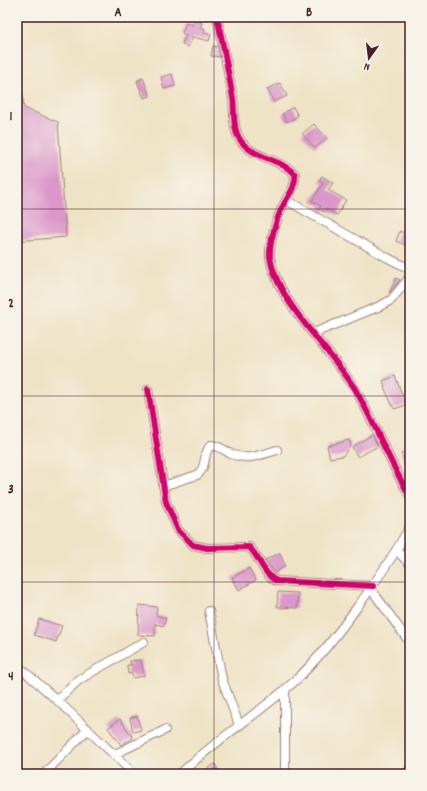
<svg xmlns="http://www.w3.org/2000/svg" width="427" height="791" font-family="Dekko,sans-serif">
  <rect width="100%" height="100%" fill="#f7f3e8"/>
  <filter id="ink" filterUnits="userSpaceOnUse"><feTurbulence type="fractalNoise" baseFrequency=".025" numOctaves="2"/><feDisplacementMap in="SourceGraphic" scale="8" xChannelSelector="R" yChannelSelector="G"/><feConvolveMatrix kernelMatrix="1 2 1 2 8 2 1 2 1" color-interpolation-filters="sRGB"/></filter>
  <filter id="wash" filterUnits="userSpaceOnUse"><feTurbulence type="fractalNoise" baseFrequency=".012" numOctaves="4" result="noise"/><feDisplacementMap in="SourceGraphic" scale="16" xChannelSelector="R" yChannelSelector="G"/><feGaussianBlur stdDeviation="0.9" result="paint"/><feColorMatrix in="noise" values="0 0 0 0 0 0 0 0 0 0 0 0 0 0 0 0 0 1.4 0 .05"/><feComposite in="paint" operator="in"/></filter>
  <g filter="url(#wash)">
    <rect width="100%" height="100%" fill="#efe3c6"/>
    <g id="blocks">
      <path fill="#db97ca" d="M194,20L202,23L200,28L205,29L204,33L211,34L209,41L193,37L188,47L182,44L186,35L182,33L186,23L192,25Z
        M213,46L218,47L220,57L211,56Z
        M172,74L175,86L164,89L161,77Z
        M143,78L150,96L144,98L137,81Z
        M17,83H21L24,108L58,122L66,237L17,241Z
        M280,83L287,96L274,102L267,89Z
        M293,107L298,116L287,122L282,114Z
        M314,124L327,138L315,148L302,134Z
        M322,176L333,183L328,190L346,200L337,215L326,209L324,212L319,209L321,206L312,201L323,183L319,181Z
        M400,231L410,236V247L396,241Z
        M396,278L400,280L389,293Z
        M395,376L406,405L394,409L384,387L385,386L383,381Z
        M372,435L378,446L358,457L352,447Z
        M349,440L351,445L343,456L330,458L327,446Z
        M410,448V469L401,454Z
        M280,553L285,566L275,573L265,560Z
        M249,568L256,580L239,590L232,578Z
        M278,592L298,593L297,608L277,607Z
        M139,605L157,607L156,615L166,618L164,626L155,624V636L138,635Z
        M39,619L62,626L56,642L34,635Z
        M141,660L144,676L133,678L132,673L128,674L127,665H131L130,661Z
        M137,716L141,730L133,732L130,718Z
        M120,719L133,738L121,745L108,728Z
        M215,764L220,774H211L208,768Z"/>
    </g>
  </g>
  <g filter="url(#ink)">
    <use href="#blocks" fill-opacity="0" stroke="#9c8178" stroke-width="1"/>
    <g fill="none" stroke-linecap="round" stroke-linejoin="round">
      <g stroke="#9c8178" stroke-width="10">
        <path id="minor" d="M217,17C223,44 228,71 233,98C235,110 232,127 239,138C250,158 280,158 295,174C297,187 286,198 281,210C276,221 269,244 270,257C277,303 331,349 355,389C375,423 389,462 410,496
          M286,200L388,258L410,269
          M314,333L380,306L391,300L410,277
          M148,389L166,502L178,530L193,545L207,548L249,547C259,556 264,576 277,581L373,586
          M163,486L197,475C208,467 202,453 211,445C220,446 224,450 231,454C248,461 260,455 277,450
          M396,550L410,564
          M371,589L410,643
          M209,611L222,679L239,725
          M17,665L57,700L134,774
          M57,700L80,679L144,642
          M115,754L165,730
          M44,774L88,729
          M180,774C216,739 259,714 296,680C318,659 337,635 355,610C375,583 394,556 410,526
          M285,774V689
          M407,774L410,768"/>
      </g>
      <use href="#minor" stroke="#fff" stroke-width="8"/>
      <g stroke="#f7f3e8" stroke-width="8">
        <path id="cycleway" d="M217,17C223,44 228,71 233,98C235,110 232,127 239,138C250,158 280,158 295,174C297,187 286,198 281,210C276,221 269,244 270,257C277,303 331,349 355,389C375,423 389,462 410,496
          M148,389L166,502L178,530L193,545L207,548L249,547C259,556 264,576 277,581L373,586"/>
      </g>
      <use href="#cycleway" stroke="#d6006c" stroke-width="6"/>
    </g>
  </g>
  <path fill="none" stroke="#4a1f2b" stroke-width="1" stroke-opacity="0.55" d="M214,17V774M17,209H410M17,396H410M17,582H410"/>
  <rect width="427" height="791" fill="none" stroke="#f7f3e8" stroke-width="44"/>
  <g transform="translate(369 58) rotate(194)" stroke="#f7f3e8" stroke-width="3" paint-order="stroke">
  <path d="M0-3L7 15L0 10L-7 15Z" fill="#4a1f2b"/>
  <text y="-6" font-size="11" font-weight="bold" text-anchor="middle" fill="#4a1f2b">N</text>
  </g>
  <rect x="22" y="22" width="383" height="747" fill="none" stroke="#4a1f2b" stroke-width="1.5"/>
  <g font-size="13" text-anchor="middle" font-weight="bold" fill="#4a1f2b">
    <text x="118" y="16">A</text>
    <text x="309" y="16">B</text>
    <text x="11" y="120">1</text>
    <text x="11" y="307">2</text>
    <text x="11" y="493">3</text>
    <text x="11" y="680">4</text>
  </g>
</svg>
